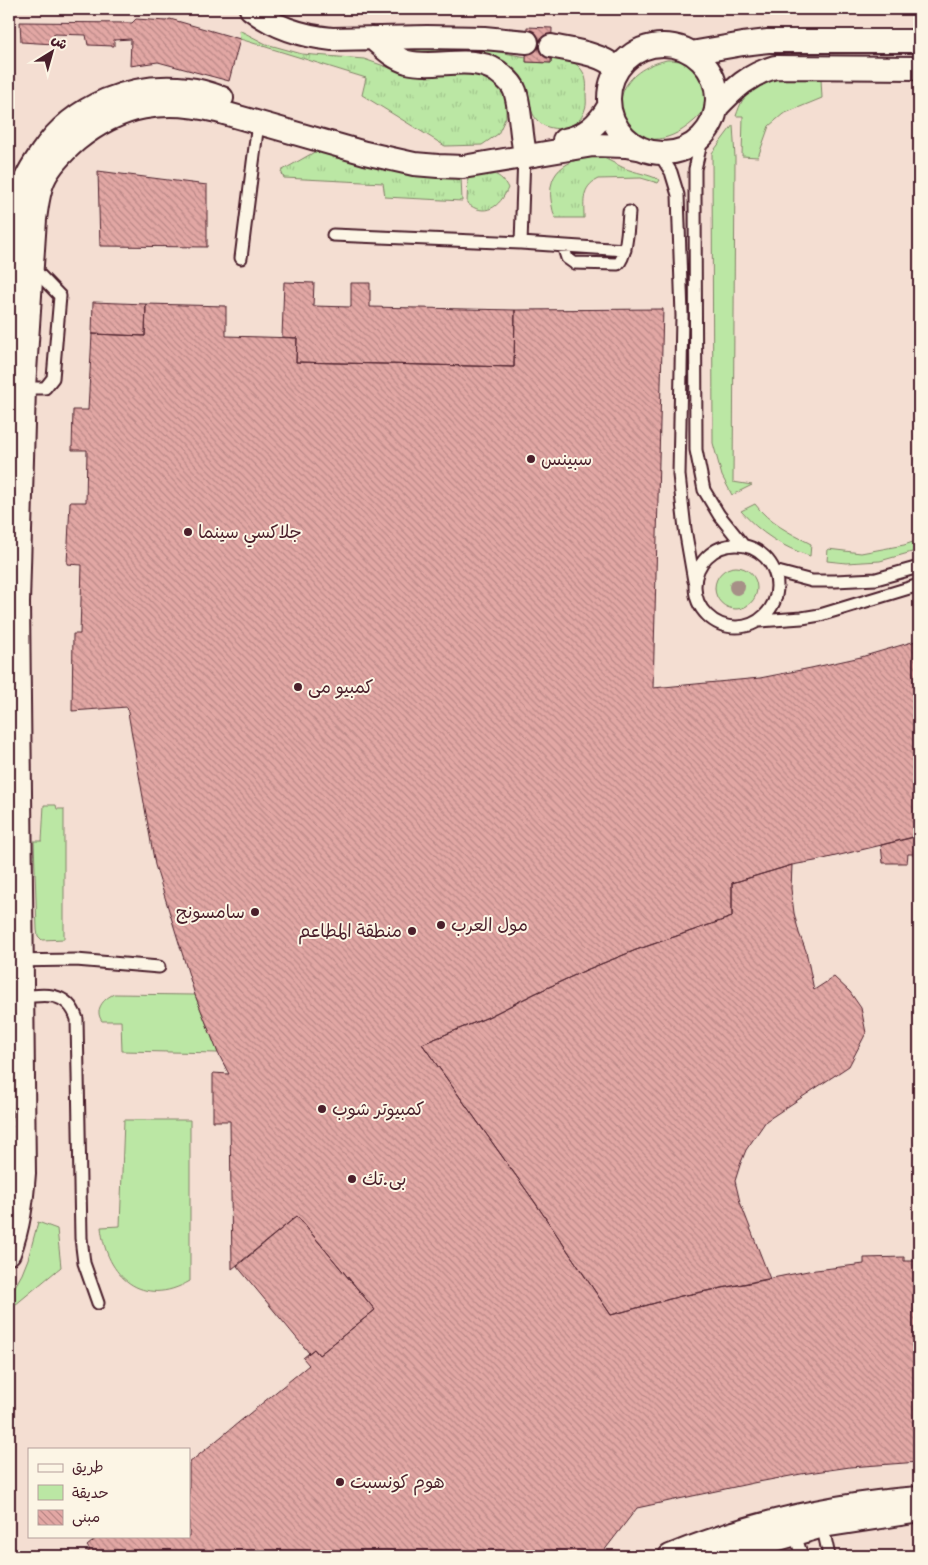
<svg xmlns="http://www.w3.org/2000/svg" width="928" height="1565" font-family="Sriracha,'Playpen Sans Arabic',sans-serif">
  <defs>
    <pattern id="grass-tufts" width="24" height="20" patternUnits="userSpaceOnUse" patternTransform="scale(1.25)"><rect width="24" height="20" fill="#bbe7a4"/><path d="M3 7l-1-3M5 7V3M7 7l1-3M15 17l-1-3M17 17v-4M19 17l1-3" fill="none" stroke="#a2c68d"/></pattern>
    <pattern id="building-back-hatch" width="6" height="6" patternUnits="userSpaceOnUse" patternTransform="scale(1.25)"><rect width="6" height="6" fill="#e2a7a4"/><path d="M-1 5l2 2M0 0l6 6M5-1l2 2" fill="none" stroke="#b98786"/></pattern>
  </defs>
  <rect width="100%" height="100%" fill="#f4ded2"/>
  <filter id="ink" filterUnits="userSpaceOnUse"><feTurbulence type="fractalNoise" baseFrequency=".02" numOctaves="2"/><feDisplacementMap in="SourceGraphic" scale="10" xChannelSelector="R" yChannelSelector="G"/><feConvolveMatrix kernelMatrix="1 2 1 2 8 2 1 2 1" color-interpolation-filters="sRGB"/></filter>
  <g filter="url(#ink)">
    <path fill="url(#grass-tufts)" stroke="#828368" d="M239,30L266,44L302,54L364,59L390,68L411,70H464L496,80L506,97V117L498,134L482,145L445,146L362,95L366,78L240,39Z
      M407,47H465L488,50L526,57L527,62L551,63L552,52C562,57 574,60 581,69C587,77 587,85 586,94C586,99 587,105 585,109C581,124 567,131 552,128C529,124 530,101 523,84C516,69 504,60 489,55L406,54Z
      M318,150C364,167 411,179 461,176L462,201L385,197L383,183L284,178L281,171Z
      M598,155C607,159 615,164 624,168C636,173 648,174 660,180L658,183L641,178L598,179C581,187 584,202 584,218H555C542,176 558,161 598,155Z
      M494,174C501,177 504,180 508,188C500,207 485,218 467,203L468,176Z"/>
    <path fill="#bbe7a4" stroke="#828368" d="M667,60C684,60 702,65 707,83C711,98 705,112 694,121C627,180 582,79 667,60Z
      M773,78L821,79L822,98L783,114L769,126L758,157L742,156L743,116H736C745,90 749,90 773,78Z
      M733,125L735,158L733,482L752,485L732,495L722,476L713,443L712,153Z
      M755,504C769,523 790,533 811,544L810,556C782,547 760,533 741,511Z
      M919,540V550L880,561L846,563L827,561L828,549L861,553L904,545Z
      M715 588a21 21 0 1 1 42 0a21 21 0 1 1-42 0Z
      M44,805H56L57,809H64V939L42,940L38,936L37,930L34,841H42Z
      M114,994L195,995L218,1053L122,1051L121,1021H102C94,1010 103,999 114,994Z
      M124,1120H190V1281C143,1309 106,1277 101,1227L120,1226Z
      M38,1222L57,1229L61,1267L9,1310V1297L22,1274L28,1259Z"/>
    <path fill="url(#building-back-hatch)" stroke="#4a1f2b" d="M136,19L166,21L170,19L240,39L229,81L158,62L130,66L131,39L114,40V46L88,45L86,35L54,34V44L21,42L20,22L132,23Z
      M527,27L552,28L551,63L526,62Z
      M98,171L207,185V247L100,246Z
      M284,282L314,283L313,306L351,307V283H370V307L515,310L514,367L296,362L297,338L282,337Z
      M93,302L146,304L145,336L92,334Z
      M146,304L226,306V336L297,338L296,362L514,367L515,310L663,309L653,688L760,678L811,668L861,657L919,640V836L815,861L792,865L732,883V917L636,950L586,970L536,993L486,1018L422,1044L534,1201L611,1315L681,1296L808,1271L864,1264V1258L904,1257V1261H919V1462L850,1467L801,1474L753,1483L637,1508L600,1556H83L90,1550L87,1546L99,1536H189V1463L309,1365L303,1358L314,1349L319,1355L375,1310L297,1216L232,1269L230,1121H213V1073L229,1074L218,1053L195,995L155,865L127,707L72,711L73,634H80L82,565L67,564L70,502H86L87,450H72L73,410H88L92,334L145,336Z
      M917,836H919V862H916V854H908L907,863H883L881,845Z
      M792,865L791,889L794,913L799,933L806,951L814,990L834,977L850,992L861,1008L866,1033L849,1066L766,1121L746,1150L740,1165L735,1181L740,1202L770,1279L681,1296L611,1315L534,1201L422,1044L486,1018L536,993L586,970L636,950L732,917V883Z
      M297,1216L375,1310L319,1355L314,1349L309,1353L237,1266Z"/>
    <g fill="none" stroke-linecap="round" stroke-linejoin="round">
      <g stroke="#4a1f2b" stroke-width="15">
        <path id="service" d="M703,135L695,169V190L696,450L704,490L719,515L743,545
          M659,153L671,172L678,195L682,316L679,475L685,529L694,581
          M333,235L521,243L625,250
          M521,243L524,155
          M563,246L567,258L574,263L618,264C627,256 628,225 629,212
          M241,258L258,123
          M9,388H45L53,378L60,296L33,268
          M695 586a41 41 0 1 1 82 0a41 41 0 1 1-82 0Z
          M774,571L812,581H835L876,579L919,567
          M759,621L802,618L820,615L919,585
          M9,961L76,960L159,967
          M9,999C36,996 66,986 77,1019L81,1238L84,1263L98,1303
          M822,1524L829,1556
          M794,1532L802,1556"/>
      </g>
      <g stroke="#4a1f2b" stroke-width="26">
        <path id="minor" d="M251,9C275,28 302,36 332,39L427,37L484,38L527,42
          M372,38C383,47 393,58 407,62C439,70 477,51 503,76C508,80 513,85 515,91C520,105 521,133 524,148
          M609 99a54 54 0 1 1 108 0a54 54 0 1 1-108 0Z
          M551,46C574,51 599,53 617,68
          M691,53L743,44L768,41H919
          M716,108C735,88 748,75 775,67L919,68
          M564,140C585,136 598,125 609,106
          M9,374C11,336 13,298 15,260C16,239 15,217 20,196C23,180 33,165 42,152C74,105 132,82 188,89C199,90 211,94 222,98
          M9,1253C19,1227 22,1200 24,1173L18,603L24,387L35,219C37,206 38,193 43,181C50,165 63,152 77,140C120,105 164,98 217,111L365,153L414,164L438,166L463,167L593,145L626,146L643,149
          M670,1556C748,1524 835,1504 919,1498
          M720,1556L823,1526L914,1512"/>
      </g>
      <use href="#service" stroke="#fcf5e5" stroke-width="11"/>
      <use href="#minor" stroke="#fcf5e5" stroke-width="22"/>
    </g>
    <circle fill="#a69087" cx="737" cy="587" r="8"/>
  </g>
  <g fill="#4a1f2b" stroke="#fcf5e5" stroke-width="2">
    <circle cx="531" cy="459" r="5"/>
    <circle cx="188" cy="532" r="5"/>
    <circle cx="298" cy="687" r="5"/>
    <circle cx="255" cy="912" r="5"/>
    <circle cx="441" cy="925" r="5"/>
    <circle cx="412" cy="931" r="5"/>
    <circle cx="322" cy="1109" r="5"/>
    <circle cx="352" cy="1179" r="5"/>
    <circle cx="340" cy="1482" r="5"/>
  </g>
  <g text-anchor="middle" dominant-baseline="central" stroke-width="4" stroke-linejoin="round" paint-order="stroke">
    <g font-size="18" fill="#4a1f2b" stroke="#fcf5e5" text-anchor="start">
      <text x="541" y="459">سبينس</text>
      <text x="198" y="532">جلاكسي سينما</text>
      <text x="308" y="687">كمبيو مى</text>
      <text x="245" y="912" text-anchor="end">سامسونج</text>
      <text x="451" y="925">مول العرب</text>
      <text x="402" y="931" text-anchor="end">منطقة المطاعم</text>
      <text x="332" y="1109">كمبيوتر شوب</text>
      <text x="362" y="1179">بى.تك</text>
      <text x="350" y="1482">هوم كونسبت</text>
    </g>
  </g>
  <rect width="928" height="1565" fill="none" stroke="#fcf5e5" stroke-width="30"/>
  <rect x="15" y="15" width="898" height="1535" fill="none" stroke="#4a1f2b" stroke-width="2" filter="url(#ink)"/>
  <rect x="28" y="1448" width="162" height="90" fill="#fcf5e5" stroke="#b59f9b"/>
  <rect x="38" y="1464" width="25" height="8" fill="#fcf5e5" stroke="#b59f9b"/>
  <text x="72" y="1472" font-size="15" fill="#4a1f2b">طريق</text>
  <rect x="38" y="1485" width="25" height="15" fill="#bbe7a4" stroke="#b59f9b"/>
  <text x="72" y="1498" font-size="15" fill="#4a1f2b">حديقة</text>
  <rect x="38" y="1510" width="25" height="15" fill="url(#building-back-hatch)" stroke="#b59f9b"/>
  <text x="72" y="1522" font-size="15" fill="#4a1f2b">مبنى</text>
  <g transform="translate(52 52) rotate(37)" stroke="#fcf5e5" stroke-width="4" paint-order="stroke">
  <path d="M0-4L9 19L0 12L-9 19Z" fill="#4a1f2b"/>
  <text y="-8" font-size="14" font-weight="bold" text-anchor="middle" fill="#4a1f2b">ش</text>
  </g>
</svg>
